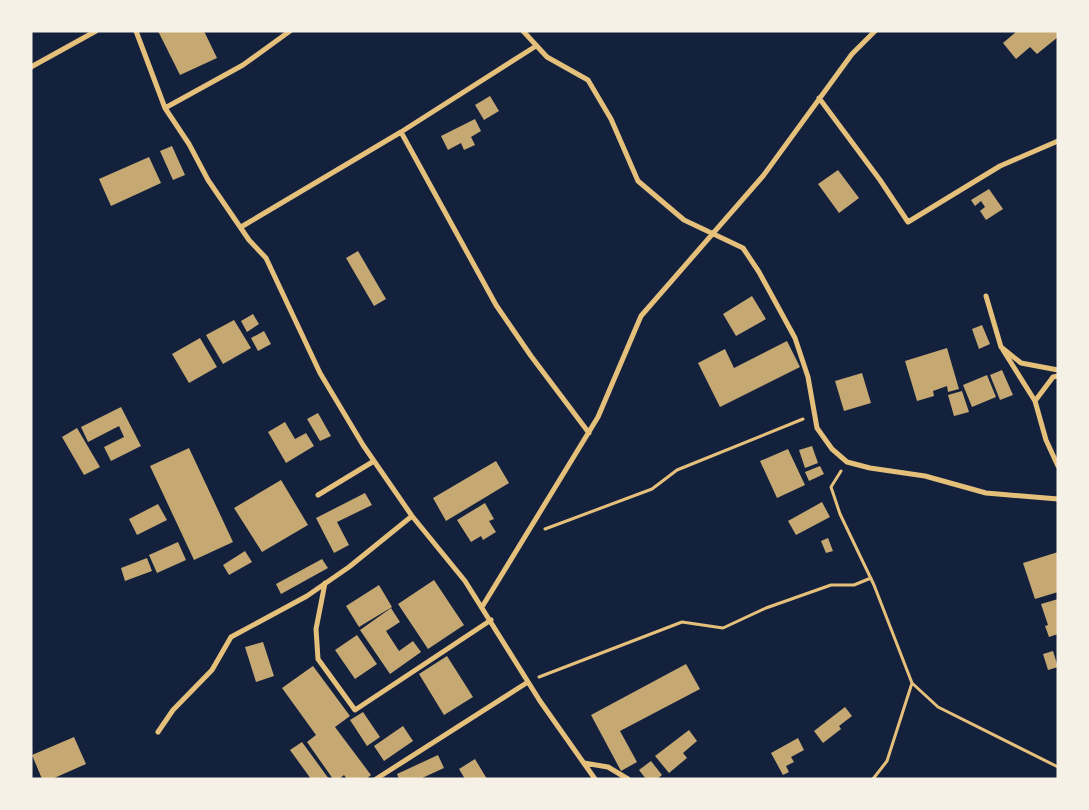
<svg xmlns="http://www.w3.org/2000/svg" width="1089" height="810" font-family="Raleway,sans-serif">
  <rect width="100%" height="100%" fill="#14213d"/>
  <path fill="#c6a872" d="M158,31H204L217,58L180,75Z
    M1017,31H1058V37L1037,54L1030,47L1016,59L1003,43Z
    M490,96L499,111L484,120L475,105Z
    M475,119L481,131L471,137L475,145L464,150L461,143L448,150L441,136Z
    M172,146L185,175L173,180L160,151Z
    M149,157L161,183L111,206L99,179Z
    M838,170L859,198L839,213L818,184Z
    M989,189L1003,209L986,220L980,211L985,207L981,201L975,206L971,200Z
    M358,251L386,299L374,306L346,258Z
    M752,296L766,319L736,336L723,314Z
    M253,314L259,324L247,332L241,321Z
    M234,320L251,348L223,364L206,335Z
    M982,325L990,344L979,349L972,329Z
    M264,331L271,344L258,351L251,338Z
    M200,338L217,367L189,383L172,354Z
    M787,341L800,367L720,407L698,363L725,349L734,368Z
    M947,348L959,389L948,392L947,386L933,391L934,396L917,401L905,361Z
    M1002,370L1013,395L1000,400L990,375Z
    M862,373L871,403L844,411L835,381Z
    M987,375L996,397L972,407L963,385Z
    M962,391L969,412L954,416L948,395Z
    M121,407L141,446L111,461L104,447L124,437L119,426L88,442L81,427Z
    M318,413L331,436L320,441L307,419Z
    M285,422L295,439L306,433L314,446L286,463L268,432Z
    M77,428L100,467L84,475L62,437Z
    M812,446L818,463L805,468L799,450Z
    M189,448L233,542L194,560L150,466Z
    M788,449L805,485L777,498L760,461Z
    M496,461L509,483L446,521L433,498Z
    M820,466L824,474L809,481L805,472Z
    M281,480L308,525L262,552L234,508Z
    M365,493L372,505L337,522L349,545L334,553L316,518Z
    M822,502L830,517L796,535L788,521Z
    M485,503L494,519L489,521L496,532L483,540L481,536L471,542L457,520Z
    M158,504L167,520L137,535L129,519Z
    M828,538L833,551L826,553L821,541Z
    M178,542L186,560L157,573L149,555Z
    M245,551L252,562L229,575L223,565Z
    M1058,552V592L1035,599L1023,563Z
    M147,558L152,571L125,581L121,568Z
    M322,559L328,568L281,594L276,584Z
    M434,580L464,625L428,649L398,604Z
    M379,585L392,607L359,627L346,606Z
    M1058,599V634L1049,637L1045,626L1048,625L1041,604Z
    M391,608L400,622L386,631L399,651L413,641L421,652L390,674L360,630Z
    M357,635L377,664L355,679L335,650Z
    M263,642L274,676L256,682L245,647Z
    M1053,651L1058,667L1048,670L1043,654Z
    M447,656L473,697L444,715L419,674Z
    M686,664L700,689L620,731L637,762L621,771L591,715Z
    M313,666L350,716L335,727L371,775L366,779H347L344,775L339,779H333L307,742L316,735L282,688Z
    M845,707L852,716L839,726L841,729L823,743L814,731Z
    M363,712L380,737L367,746L350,720Z
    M403,726L413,741L384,761L374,746Z
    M689,730L697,741L683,753L687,758L669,773L655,756Z
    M74,737L86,764L52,779H42L32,755Z
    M798,738L804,750L791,757L794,762L786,766L789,772L783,775L771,753Z
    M302,742L329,779H311L290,750Z
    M438,755L444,768L420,779H399L397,774Z
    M475,759L487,779H465L459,769Z
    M651,761L662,775L657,779H646L639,770Z"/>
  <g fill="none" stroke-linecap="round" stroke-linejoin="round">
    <path stroke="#e5c07b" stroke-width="3" d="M841,471L831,487L840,514L874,585L912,683L887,761L873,779
      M545,529L652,489L677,470L803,419
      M539,677L682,622L723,628L766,608L831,585H854L871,578
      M912,683L938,707L1058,767"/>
    <path stroke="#e5c07b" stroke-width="5" d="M136,31L165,108L189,144L208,180L249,240L266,258L320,373L363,445L412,516L465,581L540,701L595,779
      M523,31L547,57L588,80L611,119L638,181L684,220L743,248L759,272L795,338L808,377L817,428L832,449L847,462L870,468L925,476L986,493L1058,499
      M31,67L96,31
      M819,98L880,180L908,222L1000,166L1058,141
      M165,108L243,65L290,31
      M401,132L496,305L531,356L589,433
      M241,227L401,132L536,46
      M986,296L1001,347L1021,363L1058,370
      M1003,350L1035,401
      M1058,376L1053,377L1035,401L1046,440L1058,466
      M318,495L374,461
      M325,583L316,629L318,659L355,710L491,620
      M482,607L598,417L641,316L763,176L852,54L875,31
      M158,732L173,710L212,670L231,637L307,596L349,567L412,516
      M584,763L608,767L628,779
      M376,779L528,682"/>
  </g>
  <rect width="1089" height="810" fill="none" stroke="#f6f1e7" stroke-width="65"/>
</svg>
